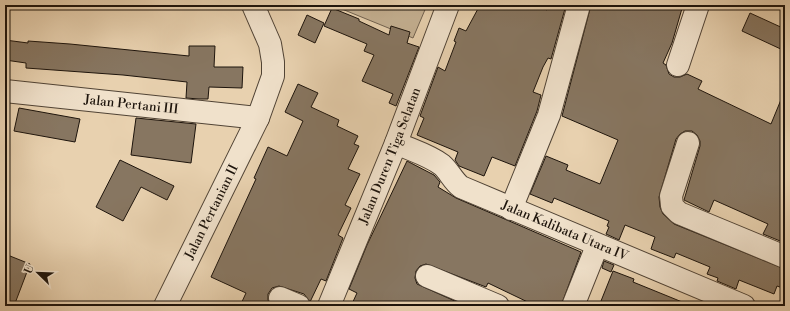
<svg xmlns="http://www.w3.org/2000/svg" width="790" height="311" font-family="'Libre Bodoni',serif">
  <rect width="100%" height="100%" fill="#e8d1af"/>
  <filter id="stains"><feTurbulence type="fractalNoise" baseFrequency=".005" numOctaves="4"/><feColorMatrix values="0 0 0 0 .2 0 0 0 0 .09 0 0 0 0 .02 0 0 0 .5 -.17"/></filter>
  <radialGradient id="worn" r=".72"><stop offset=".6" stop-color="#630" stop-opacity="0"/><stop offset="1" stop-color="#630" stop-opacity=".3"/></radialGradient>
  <path fill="#c5b193" stroke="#716250" d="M332,5H427L413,38Z"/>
  <path fill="#877661" stroke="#1d140c" d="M480,5H534L547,10L548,5H566L551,59L548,58L543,67L533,92L541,95L537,111L515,166L492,157L484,176L459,166L455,160L458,152L417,135L424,118L420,116L438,67L445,71L456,42L454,41L459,28L466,31Z
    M591,5H683L672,43L663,63L666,65L669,74L674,77H680L687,74L702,81L698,89L771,124L785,90V243L763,234L768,224L714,200L709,212L684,200L700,146V141L697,135L692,131H685L680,134L676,139L659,197L660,207L663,214L674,224L785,269V289L777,286L774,294L739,280L736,289L717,281L718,278L707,274L710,267L676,253L674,258L651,249L655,237L625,225L619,240L606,234L609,227L607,226L609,221L554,198L552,203L530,194L546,156L568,165L566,170L600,184L618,140L562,116Z
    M332,8L359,19V21L389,35L391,26L410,32L407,43L419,47L396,106L389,103L393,94L362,81L374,55L364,51L367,44L324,26Z
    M750,13L785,29V51L742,31Z
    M307,15L324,23L315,43L298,35Z
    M5,40L28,43V41L70,44L189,56V46H215L214,67H243L242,88L209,87L208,99H199L186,98L187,82L123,75L26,68V63L5,60Z
    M298,84L318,93L311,107L339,120L337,126L358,136L354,144L359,146L348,169L360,174L345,205L351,208L338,235L343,238L326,281L321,279L310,302L304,294L279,286L272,288L268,294V300L271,306H240L246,293L211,277L256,179L254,178L268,147L287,156L303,121L285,112Z
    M19,108L80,119L75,142L14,131Z
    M136,118L196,124L191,163L131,155Z
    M120,160L174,186L167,200L141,187L123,221L96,207Z
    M407,161L434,175L440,182L438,187L456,198L581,252L561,306H536L488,283L486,287L426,264L420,266L416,271L415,278L417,284L466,306H351L357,293L349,289L367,245Z
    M5,254L30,264L14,306H5Z
    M604,261L614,265L611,272L602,268Z
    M613,271L634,279L633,282L692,306H599Z"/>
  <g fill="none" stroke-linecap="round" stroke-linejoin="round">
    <g stroke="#504335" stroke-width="24">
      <g id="minor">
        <path d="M678,65L698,5"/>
        <path id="s1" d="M5,91L258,118"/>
        <path id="s2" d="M396,143C411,150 429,155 442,165C449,171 453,181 461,187L744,306"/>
        <path d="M688,143L671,196L672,206L679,213L785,257"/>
        <path d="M511,209L549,115L579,5"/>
        <path d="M427,276L498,306"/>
        <path d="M280,298L299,306"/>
        <path id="s3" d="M165,306L258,118L273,76V62L270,44L253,5"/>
        <path id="s4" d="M329,306L396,143L448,5"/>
        <path d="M573,306L597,246"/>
      </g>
    </g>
    <use href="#minor" stroke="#f0e1cb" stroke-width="22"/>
  </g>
  <g text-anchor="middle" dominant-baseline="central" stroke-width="3" stroke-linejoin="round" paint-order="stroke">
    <g font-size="13" fill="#1d140c" stroke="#f0e1cb">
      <text stroke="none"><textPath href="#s1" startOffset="127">Jalan Pertani III</textPath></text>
      <text stroke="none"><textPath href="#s4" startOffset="162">Jalan Duren Tiga Selatan</textPath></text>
      <text stroke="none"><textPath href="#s3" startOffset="105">Jalan Pertanian II</textPath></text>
      <text stroke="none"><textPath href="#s2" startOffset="193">Jalan Kalibata Utara IV</textPath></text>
    </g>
  </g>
  <rect width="790" height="311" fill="none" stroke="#e8d1af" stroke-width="20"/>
  <rect x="6" y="6" width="778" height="299" fill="none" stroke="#1d140c" stroke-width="2"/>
  <rect x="10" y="10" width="770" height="291" fill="none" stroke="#1d140c"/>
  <g transform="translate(38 273) rotate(293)" stroke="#f0e1cb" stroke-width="3" paint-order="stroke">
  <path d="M0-3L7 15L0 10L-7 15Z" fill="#1d140c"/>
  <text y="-6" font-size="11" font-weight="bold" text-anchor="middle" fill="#1d140c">U</text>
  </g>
  <rect width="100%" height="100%" filter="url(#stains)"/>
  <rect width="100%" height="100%" fill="url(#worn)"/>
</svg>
